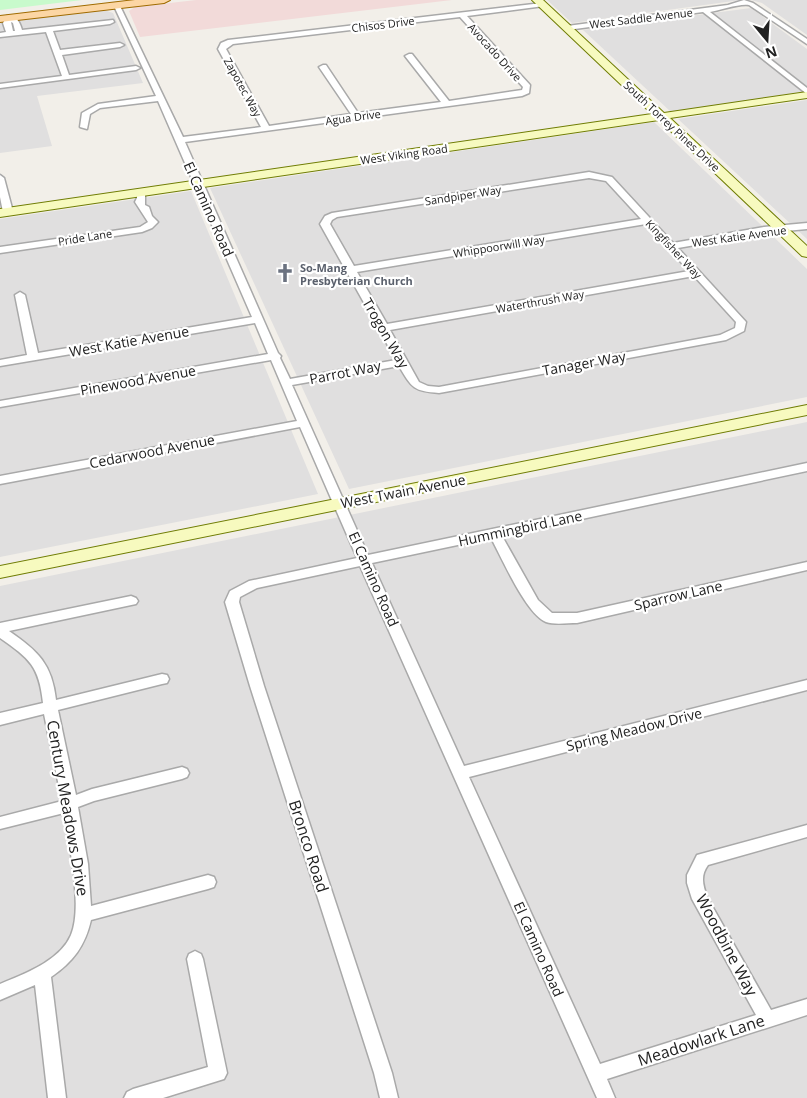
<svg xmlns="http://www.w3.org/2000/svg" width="807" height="1098" font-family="'Open Sans',sans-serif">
  <rect width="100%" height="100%" fill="#f2efe9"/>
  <path fill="#e0dfdf" d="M547,0H741L572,23Z
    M751,0H807V35L762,3Z
    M751,8L807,49V91L671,112L583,30Z
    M104,10L113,13L143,83L37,96L52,146L0,153V22Z
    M807,100V239L678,119Z
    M654,122L807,269V397L349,489L210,188Z
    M191,191L318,494L0,557V219Z
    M807,422V1098H0V586Z"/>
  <path fill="#f2dad9" d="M196,0H452L140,37L129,11L135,7Z"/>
  <path fill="#c8facc" d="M0,0H82L0,10Z"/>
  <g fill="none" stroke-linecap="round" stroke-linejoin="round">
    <g stroke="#a9a9a9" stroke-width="3">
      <path id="street" d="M744,0L753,3L807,39V44L749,5C741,3 720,10 710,12L807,88V94L703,12L567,30L563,28L567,26L728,5Z
        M542,3L545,5L544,6L467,16L530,85L529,93L522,96L185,142L278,353L281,356L280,358L290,379L396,360L320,224L325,216L332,213L589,172L612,177L673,243L764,227L807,223V229L764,233L678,248L746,322L744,331L726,340L439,393C413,391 412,388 399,366L292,385L368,555L807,463V471L502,536L538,600L552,613H577L807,562V570L577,623C568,623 554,625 546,622C526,614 502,558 491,538L372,563L464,766L807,680V690L469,777L600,1064L756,1015L692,899L687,883V875L697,855L807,825V837L708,865C700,876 703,885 707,897L771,1010L807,999V1015L607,1079L615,1098H597L360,566L257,588L240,597L239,602L264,686L392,1073L398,1098H380L374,1073L250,686L225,602L230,591L249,581L357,558L300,427L0,484V476L297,421L271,360L0,407V401L268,354L255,323L0,366V360L27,355L15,295L20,292L25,295L38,353L252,317L158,101L100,108L90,114L87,129L80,127L82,113L98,104L156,96L114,6L115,5L120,6L183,137L261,127L218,49L221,43L228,40ZM460,17L523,87L522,90L449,101L412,54H409L405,56L441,102L358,113L326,65H323L319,67L351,114L269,126L226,49L233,44ZM589,178L606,181L641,219L354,266L330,224L332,220L337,217ZM646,224L689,271L387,324L357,272ZM694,276L736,322L735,328L720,335L439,387L428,386L419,382L390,330Z
        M7,16C17,15 20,23 22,30L113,20L114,22L110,24L53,31L60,50L120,43L124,45L120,47L62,55L69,75L136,66L140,68L136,70L0,88V84L62,76L46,32L0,37V33L6,32L3,23ZM11,22L13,23L15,31H13Z
        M0,175L4,178L13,212L8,215L3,212L0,197Z
        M141,190L145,193V205L149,207L152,216L158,222L152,228L142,232L0,253V247L140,227L148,222L135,202L137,198V193Z
        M131,596L136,598L138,601L136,604L9,631C38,651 52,664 56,700L162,674L167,675L169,679L167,683L162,684L58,710L76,795L92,789L182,767L187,769L189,773L187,777L182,779L94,801L78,807L88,864L91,906L208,875L214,877L216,882L214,887L208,889L91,920C85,946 73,962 51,977L66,1098H48L35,985L0,1000V984C24,974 60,961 71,935C83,907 69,843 64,813L0,829V817L62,801L44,714L0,725V713L43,703C39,666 30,659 0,638V623Z
        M195,951L201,954L203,959L227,1073L224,1079L163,1098H124L127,1092L133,1089L208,1067L187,959L189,954Z"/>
    </g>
    <g stroke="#707d05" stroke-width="2">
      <path id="secondary" d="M532,0H543L664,113L807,92V98L670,118L807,246V257L802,256L659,120L0,217V209L652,114Z
        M807,405V415L0,578V566Z"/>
    </g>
    <g stroke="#a06b00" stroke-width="2">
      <path id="primary" d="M135,0H170L164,3L0,22V16Z"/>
    </g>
    <use href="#street" fill="#fff" fill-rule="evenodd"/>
    <use href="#secondary" fill="#f7fabf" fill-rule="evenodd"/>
    <use href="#primary" fill="#fcd6a4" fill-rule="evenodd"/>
  </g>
  <defs>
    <g id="church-bare" transform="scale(1.5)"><path d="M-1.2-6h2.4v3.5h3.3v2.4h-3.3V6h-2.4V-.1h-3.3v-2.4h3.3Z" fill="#6b7280" stroke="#fff" stroke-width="2.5" paint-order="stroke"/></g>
  </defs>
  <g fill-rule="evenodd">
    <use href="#church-bare" x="285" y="273"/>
  </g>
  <g text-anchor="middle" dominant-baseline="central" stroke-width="4.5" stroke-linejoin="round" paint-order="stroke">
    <g font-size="11" fill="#222" stroke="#fff">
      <text transform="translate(641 18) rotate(-7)">West Saddle Avenue</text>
      <text transform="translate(383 24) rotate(-7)">Chisos Drive</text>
      <text transform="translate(495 52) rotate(48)">Avocado Drive</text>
      <text transform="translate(243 87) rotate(61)">Zapotec Way</text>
      <text transform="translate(353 117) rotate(-8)">Agua Drive</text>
      <text transform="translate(672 126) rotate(43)">South Torrey Pines Drive</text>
      <text transform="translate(404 154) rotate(-8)">West Viking Road</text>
      <text transform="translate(463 195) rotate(-9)">Sandpiper Way</text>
      <text transform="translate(739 236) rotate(-8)">West Katie Avenue</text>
      <text transform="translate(85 237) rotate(-9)">Pride Lane</text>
      <text transform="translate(499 246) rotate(-9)">Whippoorwill Way</text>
      <text transform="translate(674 249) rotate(47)">Kingfisher Way</text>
      <text transform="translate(540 301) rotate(-10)">Waterthrush Way</text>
    </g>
    <g font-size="11" font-weight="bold" fill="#5b616d" stroke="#fff" text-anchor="start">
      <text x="300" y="267">So-Mang<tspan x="300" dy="13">Presbyterian Church</tspan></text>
    </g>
    <g font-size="14" fill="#222" stroke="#fff">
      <text transform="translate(209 209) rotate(66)">El Camino Road</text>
      <text transform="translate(386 333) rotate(60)">Trogon Way</text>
      <text transform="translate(129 341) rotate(-10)">West Katie Avenue</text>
      <text transform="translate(584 363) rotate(-10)">Tanager Way</text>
      <text transform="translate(345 372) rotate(-11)">Parrot Way</text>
      <text transform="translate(138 380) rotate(-10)">Pinewood Avenue</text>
      <text transform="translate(152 451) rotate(-11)">Cedarwood Avenue</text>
      <text transform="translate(403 491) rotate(-11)">West Twain Avenue</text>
      <text transform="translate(520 528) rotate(-12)">Hummingbird Lane</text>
      <text transform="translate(374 579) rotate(66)">El Camino Road</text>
      <text transform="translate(678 595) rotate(-13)">Sparrow Lane</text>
      <text transform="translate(634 729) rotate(-14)">Spring Meadow Drive</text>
      <text transform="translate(539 949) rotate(66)">El Camino Road</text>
    </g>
    <g font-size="16" fill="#222" stroke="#fff">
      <text transform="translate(68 808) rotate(80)">Century Meadows Drive</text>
      <text transform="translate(309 846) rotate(72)">Bronco Road</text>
      <text transform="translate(727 945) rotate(62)">Woodbine Way</text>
      <text transform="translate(701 1040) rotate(-18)">Meadowlark Lane</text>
    </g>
  </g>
  <g transform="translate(767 40) rotate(162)" stroke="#ffffff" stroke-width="4" paint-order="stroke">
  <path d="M0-4L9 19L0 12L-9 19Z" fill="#222222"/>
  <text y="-8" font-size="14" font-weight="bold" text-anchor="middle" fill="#222222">N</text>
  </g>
</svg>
